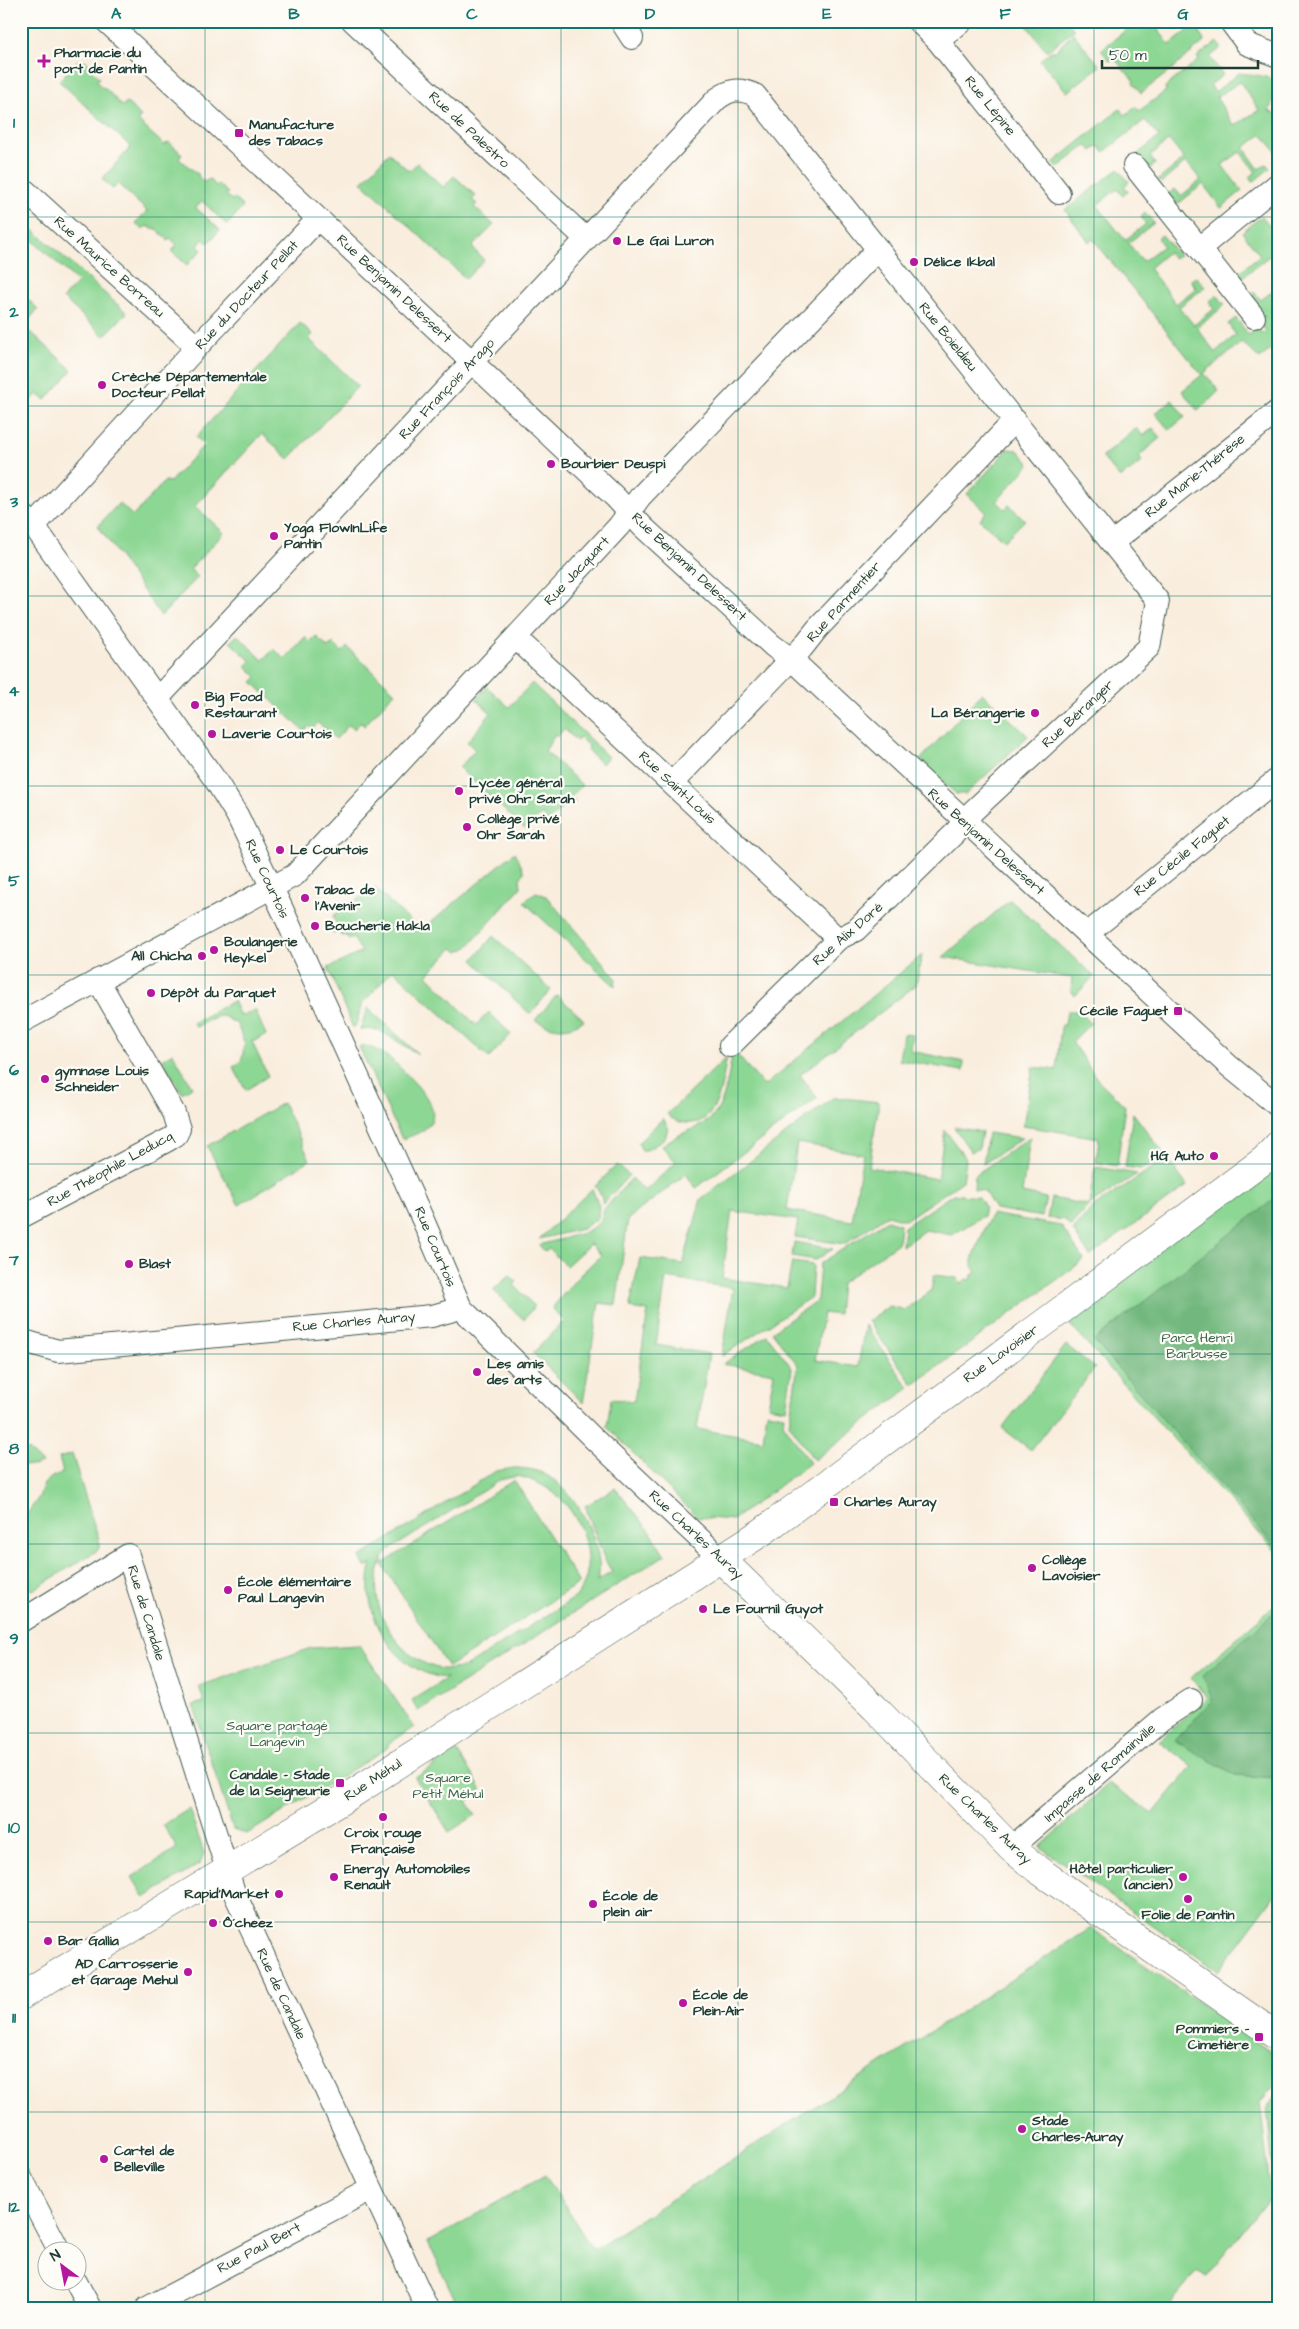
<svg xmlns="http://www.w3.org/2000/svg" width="1299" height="2329" font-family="'Architects Daughter',sans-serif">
  <rect width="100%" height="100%" fill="#fdfcf7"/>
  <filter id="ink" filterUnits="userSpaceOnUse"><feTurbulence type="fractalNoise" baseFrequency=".02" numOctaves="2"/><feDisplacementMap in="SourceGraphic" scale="10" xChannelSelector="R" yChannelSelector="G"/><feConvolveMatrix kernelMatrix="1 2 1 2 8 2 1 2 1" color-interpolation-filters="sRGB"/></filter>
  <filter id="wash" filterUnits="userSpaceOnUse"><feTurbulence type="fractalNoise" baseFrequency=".0096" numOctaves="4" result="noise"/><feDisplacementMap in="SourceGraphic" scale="20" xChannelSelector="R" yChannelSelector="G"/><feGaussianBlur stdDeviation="1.12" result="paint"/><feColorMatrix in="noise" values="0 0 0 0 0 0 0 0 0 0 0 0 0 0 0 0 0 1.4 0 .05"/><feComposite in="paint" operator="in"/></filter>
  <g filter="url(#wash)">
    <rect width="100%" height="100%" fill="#f9eddd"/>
    <path fill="#8dd794" stroke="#568a64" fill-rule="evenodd" d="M1033,21H1071L1069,23L1074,30L1047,51L1027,26Z
      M1137,21H1160L1155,26L1170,45L1200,21L1211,23L1199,33L1205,41L1166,74L1141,93L1133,83L1134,81L1114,58L1110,61L1101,50Z
      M1073,33L1100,66L1067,92L1040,60L1051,51H1056Z
      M1217,42L1221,48L1210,57L1223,75L1210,85L1215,92L1239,73L1262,76L1278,81V89L1269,111L1278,115V154L1262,134L1244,148L1259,169L1266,164L1270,168L1253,182L1249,177L1256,172L1240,152L1222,165L1242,191L1221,208L1203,184L1178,204L1165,196L1175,189L1181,196L1201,180L1186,162L1161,183L1158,180L1184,159L1169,140L1150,156L1155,164L1145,172L1134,157L1159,137L1145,120L1104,152L1099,146L1092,151L1087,145L1057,168L1053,163L1120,109L1125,115L1136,107L1139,111L1166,91L1165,87L1199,60L1197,57ZM1240,82L1259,110L1234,126L1216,97Z
      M78,60L82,63L85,60L93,68L92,70L99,77L97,82L103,88L104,87L122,106L127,103L141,116L138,121L164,145L169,142L182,154L179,159L199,175L198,176L204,182L210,179L216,186L218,184L228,193L226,195L232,200L234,198L243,207L227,225L202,201L196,208L220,230L208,243L203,239L198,246L202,250L187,265L171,251L177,245L170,238L168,240L155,228L153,229L147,226L142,229L135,223L147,211L118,184L113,189L102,179L131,147L59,81Z
      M389,153L409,171L417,163L443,187L454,176L476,196L472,200L477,204L474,207L494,225L472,247L484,260L466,279L362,182Z
      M1118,169L1129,182L1124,186L1128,191L1123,196L1117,189L1097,205L1125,240L1146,224L1141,217L1145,213L1154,223L1128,243L1143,261L1163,246L1158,238L1162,235L1179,255L1174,259L1168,252L1149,268L1176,304L1196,288L1191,280L1196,277L1205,287L1179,307L1194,325L1214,309L1209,302L1217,295L1225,305L1197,328L1215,352L1236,335L1228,324L1236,318L1249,335L1256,327L1263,334L1266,330L1259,324L1243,295L1253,291L1261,300L1278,287V308L1275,306L1271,310L1278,316V348L1273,347L1260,359L1242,342L1204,373L1219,391L1198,411L1182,391L1202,375L1093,239L1089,242L1065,210Z
      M1262,216L1278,237V266L1269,256L1239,280L1236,275L1260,255L1242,232Z
      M21,219L127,313L104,336L63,298L78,282L21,230Z
      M21,293L38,309L26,323H21Z
      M300,323L313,334L309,339L358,386L289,459L262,434L195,506L224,533L190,569L198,577L161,616L98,526L119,503L133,516L165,481L170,482L204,445L196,437Z
      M31,332L72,370L46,400L37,394L26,407L21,403V335Z
      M1172,400L1185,417L1169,430L1155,413Z
      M1136,428L1143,436L1153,428L1160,438L1139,456L1142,462L1120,478L1102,457Z
      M1008,449L1018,450L1030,464L997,501L1005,509L1009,505L1025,520L1004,541L980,520L986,512L967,494Z
      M237,635L263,660L274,649L285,659L305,637L310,642L316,636L328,648L333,643L342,652L347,647L395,692L364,726L361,722L354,729L349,725L336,739L318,723L312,729L309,726L304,731L252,682L257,677L246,666L251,661L230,642Z
      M532,683L608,757L602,764L587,750L589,747L580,738L577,741L564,729L557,737L555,735L545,751L582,785L571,797L575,801L572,805L568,801L548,822L542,814L525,829L459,768L475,750L467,742L491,713L476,699L487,687L509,707Z
      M982,693L1028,736L966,794H956L920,760Z
      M515,852L524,872L520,879L521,887L467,948L458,952L453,948L427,975L476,1025L489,1012L511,1034L489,1058L393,970L361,1005L357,1023L353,1028L328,968L362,952L353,938L349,940L346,935L342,936L340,931L333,934L332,931L338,928L333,916L375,888L421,931Z
      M536,892L546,896L616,978L615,986L524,902Z
      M1010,900L1094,976L1075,996L1071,990L1072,978L943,957Z
      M493,936L551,990L530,1014L473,960Z
      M922,955L916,985L800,1075L817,1098L696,1188L686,1174L628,1219L616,1305L599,1303L583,1403L533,1353L564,1321L552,1308L577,1278L601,1255L590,1244L566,1266L549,1249L545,1252L539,1245L583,1233L594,1227L601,1220L604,1209L632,1178L645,1191L676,1162L662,1146C674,1135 689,1132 703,1124C727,1112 728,1073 733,1050L764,1086Z
      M557,995L584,1020C567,1032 552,1029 535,1020Z
      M233,1001L240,1016L255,1010L266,1035L252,1042L268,1076L246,1090L233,1067L241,1062L245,1044L237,1024L223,1016L215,1017L196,1027L193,1023Z
      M368,1008L418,1054L379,1030L360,1029Z
      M1067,1011H1079L1091,1023L1072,1042L1097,1079L1125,1106L1117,1166L1096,1162L1099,1138L1023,1126L1033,1067L1056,1070L1061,1028L1062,1025H1065Z
      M903,1034L913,1035L911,1051L964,1062L963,1071L899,1060Z
      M366,1046C384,1051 397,1064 410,1078C435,1104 448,1126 402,1139L359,1047Z
      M173,1053L192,1087L182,1093L162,1059Z
      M727,1057C722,1079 720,1125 688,1123C680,1123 672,1120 667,1114Z
      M834,1097L879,1102L869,1167L937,1179L945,1130L966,1159L963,1181L905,1220L887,1215L845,1244L795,1237L798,1220L732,1211L722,1278L787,1288L792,1262L813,1265L811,1297L722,1356L733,1288L666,1278L656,1345L709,1354L697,1429L763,1440L767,1412L784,1415L783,1423L810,1463L733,1520L697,1517L607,1427L611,1399L634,1401L648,1311L631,1308L630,1305L640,1258L683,1264L701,1199ZM797,1143L863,1154L852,1221L787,1210Z
      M283,1103L310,1160L239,1205L207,1146Z
      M1133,1113L1165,1155L1142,1169L1125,1167Z
      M663,1118L668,1127L665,1139L647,1150H642L638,1143Z
      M954,1127L982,1132L979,1148L971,1152Z
      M988,1133L1022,1138L983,1164Z
      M1030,1137L1022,1193L1046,1198L1042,1217L995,1209L984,1191L974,1189L975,1175Z
      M1167,1158L1187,1186L1090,1256L1073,1231L1092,1208Z
      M1278,1158V1554L1062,1316Z
      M617,1165L629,1175L603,1204L601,1195L595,1186Z
      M1095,1167L1137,1174L1089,1205L1070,1227L1066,1220L1047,1218L1051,1198L1089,1205Z
      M592,1189L599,1205L598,1218L582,1229L539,1239Z
      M953,1194L979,1197L985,1207L983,1216L952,1235L925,1230L902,1246L904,1227Z
      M991,1214L1061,1226L1084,1260L913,1385L868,1321L889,1306L905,1310L931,1291L934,1275L957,1278L961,1284L967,1279L971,1280L972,1275L976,1272L972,1266V1260Z
      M887,1220L900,1224L898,1243L841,1283L838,1315L823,1313L815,1360L858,1367L865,1325L909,1388L814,1460L789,1424L798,1365L772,1332L817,1300L820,1264Z
      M794,1242H795L833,1249L816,1260L792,1256Z
      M510,1275L517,1282L514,1285L534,1306L524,1320L493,1290Z
      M767,1335L792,1368L786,1409L768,1406L774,1373L723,1364Z
      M1066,1345L1095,1368L1031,1450L1002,1428Z
      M28,1450L42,1463L33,1466L21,1465V1457Z
      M72,1454L100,1544L98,1550L33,1590L21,1586V1523L39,1497L44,1484L52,1477L63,1472L59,1458Z
      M514,1468C521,1468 528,1469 534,1470C565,1479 586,1514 595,1543C598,1554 602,1570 597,1581L612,1572L604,1558L585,1506L615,1488L650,1531L665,1555L418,1711L412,1700L447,1678C396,1675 357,1612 372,1563L365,1567L360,1557L496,1471ZM517,1476C557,1484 584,1517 587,1557C587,1565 588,1573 585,1580C584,1586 579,1592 576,1597L465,1667C455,1669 444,1671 434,1667C389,1653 359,1591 388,1551L500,1480Z
      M514,1480L579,1583L448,1667L382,1564Z
      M1278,1602V1706L1212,1699L1236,1775L1278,1778V1891L1218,1971L1040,1847L1109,1783L1153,1814L1192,1766L1159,1741L1207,1698L1191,1678Z
      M359,1645L414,1727L390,1743L386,1749L247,1834L233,1829L193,1705L204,1702L199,1686L311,1648Z
      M457,1751L481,1789L479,1793L467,1801L476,1815L449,1832L415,1778Z
      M189,1809L204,1853L200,1864L145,1898L132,1877L177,1848L163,1825Z
      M1091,1928L1278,2057V2086H1274L1260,2102L1271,2196L1205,2278L1197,2272L1167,2308H459L428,2242L545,2175L593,2250Z
      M1276,2095L1278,2199H1275L1267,2105Z"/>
    <path fill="#72b87e" stroke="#487a59" d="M1278,1196V1550L1094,1341Z
      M1278,1609V1778L1236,1775L1175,1741L1212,1700L1203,1675Z"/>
  </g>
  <g filter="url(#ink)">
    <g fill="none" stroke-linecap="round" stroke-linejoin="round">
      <g stroke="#40574d" stroke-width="24">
        <path id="minor" d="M106,21L472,362L615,497L643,527L773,646L791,659L1229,1066L1278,1106
          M353,21L585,238
          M621,21L632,38
          M918,21L938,41L1059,193
          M1230,21L1247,44L1278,56
          M938,41L962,21
          M1134,166L1254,317
          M21,187L197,347
          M1200,248L1278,184
          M21,513L34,526L216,781L237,815L282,909L423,1220L461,1308L595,1440L720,1558
          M34,526L197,347L318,219
          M1113,542L1278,411
          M516,638L838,939
          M158,698L717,99C731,89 739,88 755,95L1158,601L1149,647L973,811L954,834L856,930L838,939L730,1046
          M672,783L802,648L817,629L1015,420
          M1087,934L1278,779
          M21,1022L295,875L619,526L640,497L878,249
          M21,1217L168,1140L176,1135L179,1129L174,1113L98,980
          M21,1340L58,1351L432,1316L461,1308
          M21,1621L128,1555L234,1892L427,2308
          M1011,1848L1162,1719L1191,1700
          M21,2178L60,2252
          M76,2282L90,2308
          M147,2308L371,2189"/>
      </g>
      <g stroke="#40574d" stroke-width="29">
        <path id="tertiary" d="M720,1558L875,1708L1011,1848L1037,1869L1278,2037
          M21,1996L347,1797L762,1532L1264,1160L1278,1145"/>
      </g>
      <use href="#minor" stroke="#fff" stroke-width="22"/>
      <use href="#tertiary" stroke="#fff" stroke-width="28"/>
    </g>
  </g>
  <path fill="none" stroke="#0f766e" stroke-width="1" stroke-opacity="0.55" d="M205,21V2308M383,21V2308M561,21V2308M738,21V2308M916,21V2308M1094,21V2308M21,217H1278M21,406H1278M21,596H1278M21,786H1278M21,975H1278M21,1164H1278M21,1354H1278M21,1544H1278M21,1733H1278M21,1922H1278M21,2112H1278"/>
  <g fill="#b5179e" stroke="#fdfcf7" stroke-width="2">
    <path d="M41.5 53.5h5v5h5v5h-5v5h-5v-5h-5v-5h5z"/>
    <rect x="234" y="128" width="10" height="10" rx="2.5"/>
    <circle cx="617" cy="241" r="5"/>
    <circle cx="914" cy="262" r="5"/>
    <circle cx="102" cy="385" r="5"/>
    <circle cx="551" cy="464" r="5"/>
    <circle cx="274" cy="536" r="5"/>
    <circle cx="195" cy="705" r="5"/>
    <circle cx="1035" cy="713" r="5"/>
    <circle cx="212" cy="734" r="5"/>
    <circle cx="459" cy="791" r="5"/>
    <circle cx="467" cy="827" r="5"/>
    <circle cx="280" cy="850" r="5"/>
    <circle cx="305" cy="898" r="5"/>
    <circle cx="315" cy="926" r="5"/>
    <circle cx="214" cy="950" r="5"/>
    <circle cx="202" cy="956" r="5"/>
    <circle cx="151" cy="993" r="5"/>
    <rect x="1173" y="1006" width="10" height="10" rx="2.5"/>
    <circle cx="45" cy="1079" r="5"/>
    <circle cx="1214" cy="1156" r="5"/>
    <circle cx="129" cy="1264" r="5"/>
    <circle cx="477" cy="1372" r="5"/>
    <rect x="829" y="1497" width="10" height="10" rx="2.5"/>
    <circle cx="1032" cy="1568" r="5"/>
    <circle cx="228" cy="1590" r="5"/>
    <circle cx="703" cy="1609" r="5"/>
    <rect x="335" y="1778" width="10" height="10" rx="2.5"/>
    <circle cx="383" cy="1817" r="5"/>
    <circle cx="334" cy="1877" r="5"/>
    <circle cx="1183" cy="1877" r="5"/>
    <circle cx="279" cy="1894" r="5"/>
    <circle cx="1188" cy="1899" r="5"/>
    <circle cx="593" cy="1904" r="5"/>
    <circle cx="213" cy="1923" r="5"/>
    <circle cx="48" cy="1941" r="5"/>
    <circle cx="188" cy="1972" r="5"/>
    <circle cx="683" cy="2003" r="5"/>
    <rect x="1254" y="2032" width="10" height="10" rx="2.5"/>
    <circle cx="1022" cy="2129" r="5"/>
    <circle cx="104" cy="2159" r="5"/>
  </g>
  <g text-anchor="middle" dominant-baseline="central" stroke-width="4.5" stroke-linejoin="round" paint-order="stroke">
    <g font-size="14" font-weight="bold" fill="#1f3d34" stroke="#fdfcf7" text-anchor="start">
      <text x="54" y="53">Pharmacie du<tspan x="54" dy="16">port de Pantin</tspan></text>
      <text x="249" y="125">Manufacture<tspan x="249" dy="16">des Tabacs</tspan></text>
      <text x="627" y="241">Le Gai Luron</text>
      <text x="924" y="262">Délice Ikbal</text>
      <text x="112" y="377">Crèche Départementale<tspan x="112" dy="16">Docteur Pellat</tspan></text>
      <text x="561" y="464">Bourbier Deuspi</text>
      <text x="284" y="528">Yoga FlowInLife<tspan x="284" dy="16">Pantin</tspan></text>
      <text x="205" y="697">Big Food<tspan x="205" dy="16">Restaurant</tspan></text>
      <text x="1025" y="713" text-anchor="end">La Bérangerie</text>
      <text x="222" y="734">Laverie Courtois</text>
      <text x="469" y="783">Lycée général<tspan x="469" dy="16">privé Ohr Sarah</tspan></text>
      <text x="477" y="819">Collège privé<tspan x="477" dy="16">Ohr Sarah</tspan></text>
      <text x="290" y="850">Le Courtois</text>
      <text x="315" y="890">Tabac de<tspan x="315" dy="16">l'Avenir</tspan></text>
      <text x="325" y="926">Boucherie Hakla</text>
      <text x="224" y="942">Boulangerie<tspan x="224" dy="16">Heykel</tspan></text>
      <text x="192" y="956" text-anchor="end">All Chicha</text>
      <text x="161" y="993">Dépôt du Parquet</text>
      <text x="1168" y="1011" text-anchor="end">Cécile Faguet</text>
      <text x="55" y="1071">gymnase Louis<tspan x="55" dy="16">Schneider</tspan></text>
      <text x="1204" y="1156" text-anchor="end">HG Auto</text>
      <text x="139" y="1264">Blast</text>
      <text x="487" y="1364">Les amis<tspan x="487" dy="16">des arts</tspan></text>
      <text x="844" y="1502">Charles Auray</text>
      <text x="1042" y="1560">Collège<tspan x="1042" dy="16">Lavoisier</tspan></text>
      <text x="238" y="1582">École élémentaire<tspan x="238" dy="16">Paul Langevin</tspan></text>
      <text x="713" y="1609">Le Fournil Guyot</text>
      <text x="330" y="1775" text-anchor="end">Candale - Stade<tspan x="330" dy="16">de la Seigneurie</tspan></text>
      <text x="383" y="1833" text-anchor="middle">Croix rouge<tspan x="383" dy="16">Française</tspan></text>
      <text x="344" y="1869">Energy Automobiles<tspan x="344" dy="16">Renault</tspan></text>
      <text x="1173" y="1869" text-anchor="end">Hôtel particulier<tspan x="1173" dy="16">(ancien)</tspan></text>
      <text x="269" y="1894" text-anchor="end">Rapid'Market</text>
      <text x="603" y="1896">École de<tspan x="603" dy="16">plein air</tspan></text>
      <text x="1188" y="1915" text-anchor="middle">Folie de Pantin</text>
      <text x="223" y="1923">Ô´cheez</text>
      <text x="58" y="1941">Bar Gallia</text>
      <text x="178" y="1964" text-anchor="end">AD Carrosserie<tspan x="178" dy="16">et Garage Mehul</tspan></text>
      <text x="693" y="1995">École de<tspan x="693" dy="16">Plein-Air</tspan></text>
      <text x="1249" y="2029" text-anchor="end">Pommiers -<tspan x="1249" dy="16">Cimetière</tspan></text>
      <text x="1032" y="2121">Stade<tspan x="1032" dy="16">Charles-Auray</tspan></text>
      <text x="114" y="2151">Cartel de<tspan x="114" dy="16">Belleville</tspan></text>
    </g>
    <g font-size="14" fill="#1f3d34" stroke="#fdfcf7">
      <text transform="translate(990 106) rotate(51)">Rue Lépine</text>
      <text transform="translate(469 130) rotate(43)">Rue de Palestro</text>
      <text transform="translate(109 267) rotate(42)">Rue Maurice Borreau</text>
      <text transform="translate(394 289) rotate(43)">Rue Benjamin Delessert</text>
      <text transform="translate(247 295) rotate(-47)">Rue du Docteur Pellat</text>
      <text transform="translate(948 337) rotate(51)">Rue Boieldieu</text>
      <text transform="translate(447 389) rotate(-47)">Rue François Arago</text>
      <text transform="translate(1195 476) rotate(-39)">Rue Marie-Thérèse</text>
      <text transform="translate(689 567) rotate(43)">Rue Benjamin Delessert</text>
      <text transform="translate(577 571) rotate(-47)">Rue Jacquart</text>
      <text transform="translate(844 602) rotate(-48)">Rue Parmentier</text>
      <text transform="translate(1078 714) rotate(-43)">Rue Béranger</text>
      <text transform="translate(677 788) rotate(43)">Rue Saint-Louis</text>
      <text transform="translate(986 842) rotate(42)">Rue Benjamin Delessert</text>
      <text transform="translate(1182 856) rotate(-39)">Rue Cécile Faguet</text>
      <text transform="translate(267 879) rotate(65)">Rue Courtois</text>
      <text transform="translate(848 934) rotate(-41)">Rue Alix Doré</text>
      <text transform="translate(110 1169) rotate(-29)">Rue Théophile Leducq</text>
      <text transform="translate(435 1247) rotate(67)">Rue Courtois</text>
      <text transform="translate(354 1322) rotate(-5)">Rue Charles Auray</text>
      <text transform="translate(1001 1354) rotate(-36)">Rue Lavoisier</text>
      <text transform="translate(696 1535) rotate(43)">Rue Charles Auray</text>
      <text transform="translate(146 1613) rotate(73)">Rue de Candale</text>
      <text transform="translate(1100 1773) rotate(-41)">Impasse de Romainville</text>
      <text transform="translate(373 1780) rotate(-33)">Rue Méhul</text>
      <text transform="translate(985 1819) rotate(44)">Rue Charles Auray</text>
      <text transform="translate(281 1994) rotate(65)">Rue de Candale</text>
      <text transform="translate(259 2248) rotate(-28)">Rue Paul Bert</text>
    </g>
    <g font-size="14" fill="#3a644c" stroke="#fdfcf7">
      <text x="1197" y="1338">Parc Henri<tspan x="1197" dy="16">Barbusse</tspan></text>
      <text x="277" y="1726">Square partagé<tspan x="277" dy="16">Langevin</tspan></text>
      <text x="448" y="1778">Square<tspan x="448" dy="16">Petit Méhul</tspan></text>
    </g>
  </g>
  <rect width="1299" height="2329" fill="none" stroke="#fdfcf7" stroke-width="55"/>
  <g transform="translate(62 2266) rotate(328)"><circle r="24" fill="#fdfcf7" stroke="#a4b0a9"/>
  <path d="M0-4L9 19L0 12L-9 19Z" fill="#b5179e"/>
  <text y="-8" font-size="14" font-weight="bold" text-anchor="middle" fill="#1f3d34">N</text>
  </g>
  <path d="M1102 60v8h156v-8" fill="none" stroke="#1f3d34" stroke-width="2.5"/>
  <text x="1109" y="60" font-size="15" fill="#1f3d34" stroke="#fdfcf7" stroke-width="4" paint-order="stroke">50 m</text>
  <rect x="28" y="28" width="1244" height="2274" fill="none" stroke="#0f766e" stroke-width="2"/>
  <g font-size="16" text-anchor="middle" font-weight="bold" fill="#0f766e">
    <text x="116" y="19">A</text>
    <text x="294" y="19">B</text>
    <text x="472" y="19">C</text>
    <text x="650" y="19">D</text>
    <text x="827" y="19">E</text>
    <text x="1005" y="19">F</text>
    <text x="1183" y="19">G</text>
    <text x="14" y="128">1</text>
    <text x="14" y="317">2</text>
    <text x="14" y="507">3</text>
    <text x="14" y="696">4</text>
    <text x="14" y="886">5</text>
    <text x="14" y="1075">6</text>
    <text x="14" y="1265">7</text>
    <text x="14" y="1454">8</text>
    <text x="14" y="1644">9</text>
    <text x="14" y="1833">10</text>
    <text x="14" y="2023">11</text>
    <text x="14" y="2212">12</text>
  </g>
</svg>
